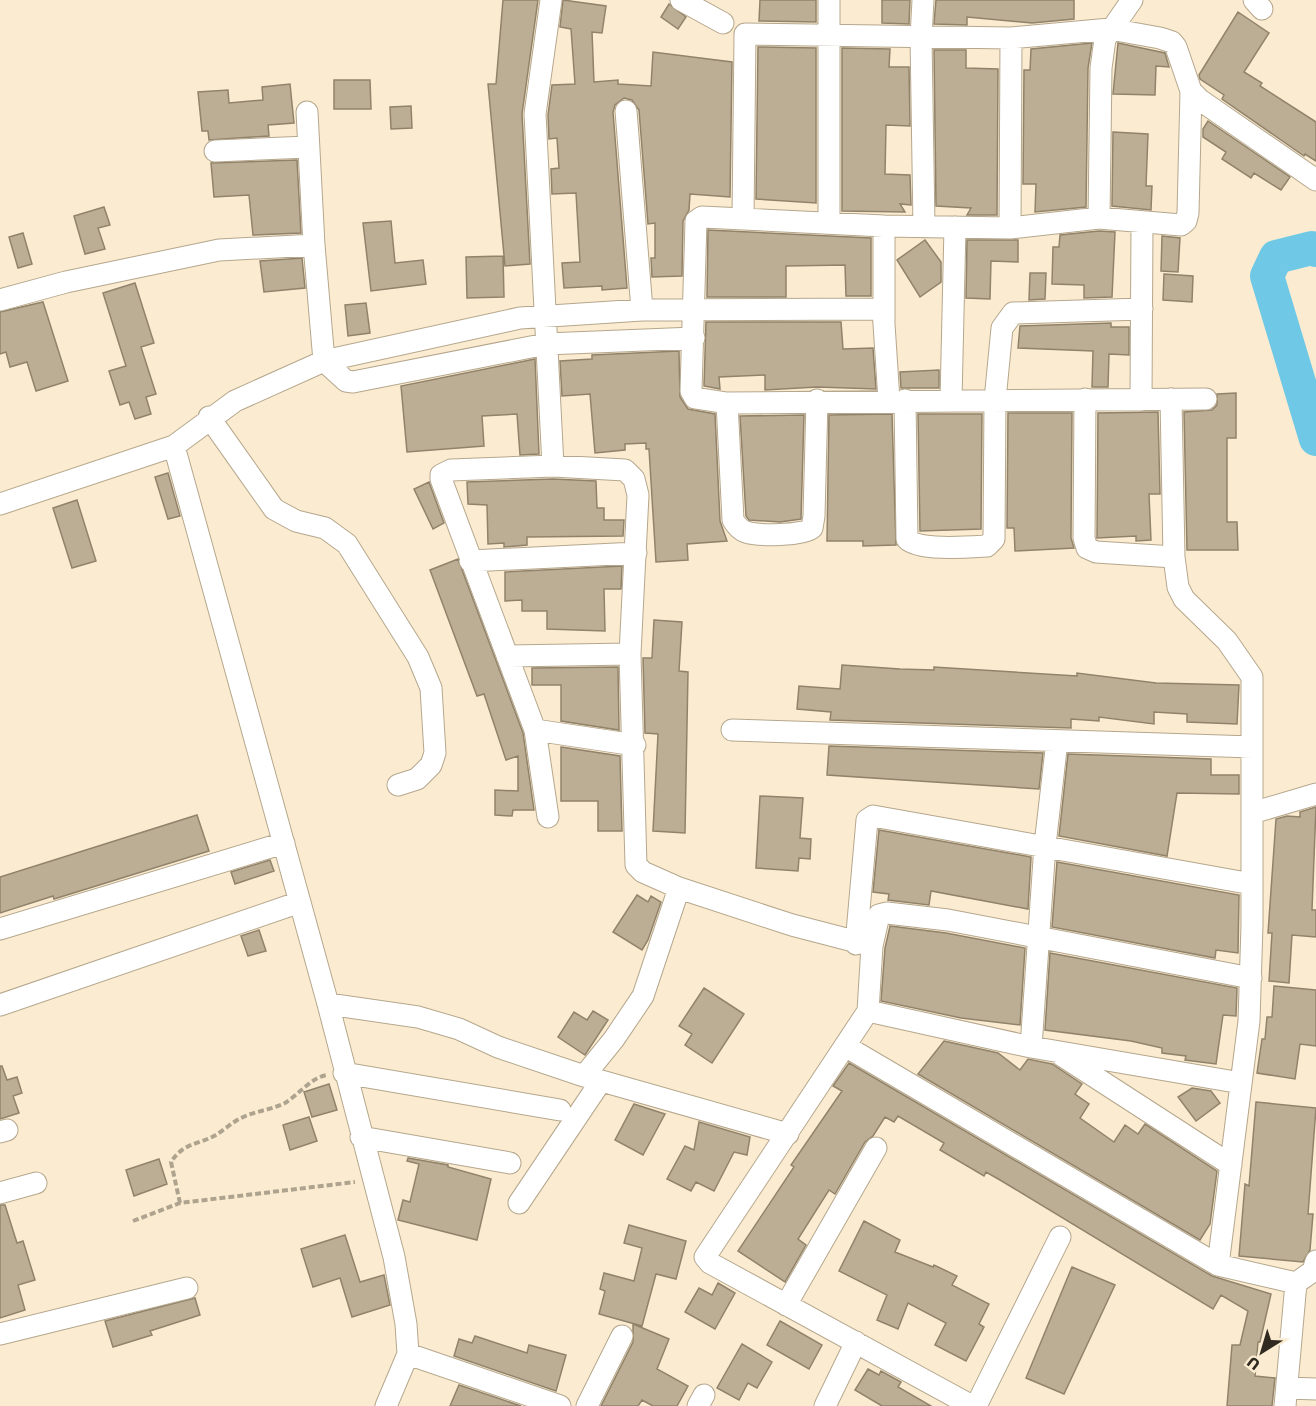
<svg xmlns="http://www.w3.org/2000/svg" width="1316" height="1406" font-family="'Work Sans',sans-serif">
  <rect width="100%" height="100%" fill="#fbecd1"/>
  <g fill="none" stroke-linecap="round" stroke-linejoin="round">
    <path stroke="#6fc8e5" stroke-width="34" d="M1316,250L1312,248L1276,257L1267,276L1316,439"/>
  </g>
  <path fill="#bcae94" stroke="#91836b" stroke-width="1.5" d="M503,0H538L522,114L530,264L505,266L488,84H496Z
    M563,0L606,6L602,33L592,32L594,82L618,80V84L651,86L653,52L732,62L730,197L690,194L689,210L683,221L682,276L652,277L651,258H655V223L648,224L639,110L632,100L624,98L615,105L613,112L627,288L602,290V286L564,288L562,263L580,262L576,193L552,194L551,169L559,168L557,138L549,139L548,115L552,85L575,84L571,29L560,27Z
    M760,0H816V22L759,21Z
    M882,0H910L909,24L882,23Z
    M936,0H1074V19L1032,23L967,17V25L934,24Z
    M669,4L686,17L678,29L661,17Z
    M1238,12L1269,33L1244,72L1262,83L1260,86L1316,122V161L1305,154L1304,156L1222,99L1224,95L1200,79L1199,75Z
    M1092,43L1088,68L1086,207L1035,212L1036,184H1023L1024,70H1030L1031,49Z
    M1118,43L1165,53L1169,67L1156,66L1155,95L1113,94Z
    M758,47L816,48V203L756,199Z
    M842,48L890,49L889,67H909L910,126L886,125L885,174L910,175L911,205L900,204L905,212L842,211Z
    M934,50H966V68L998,69L997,215H967L971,208L936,206Z
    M334,80H370L371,109H334Z
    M290,84L294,123L268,125L269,136L209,140L208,131H202L198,92L228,90L229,103L263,100L262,87Z
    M411,106L412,128L391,129L390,107Z
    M1208,121L1290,177L1281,190L1254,173L1251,178L1222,159L1226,152L1203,137V129Z
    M1113,132L1148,134L1146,186H1152L1151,210L1112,206Z
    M297,160L301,233L253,235L249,195L214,197L211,163Z
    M104,207L110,225L98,228L105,249L85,254L74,216Z
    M391,221L395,263L423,260L426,284L371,291L363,223Z
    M708,230L871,238V296H846L845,265L786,266V297H707Z
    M1099,231L1115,232L1112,297L1084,298V285L1052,284L1053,247H1059L1060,235Z
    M23,233L32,264L18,268L9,237Z
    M1162,236L1180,238L1178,272L1161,271Z
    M925,240L941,262V282L920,297L897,260Z
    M967,240H1018V262L991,261L990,299L966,298Z
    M503,256L504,297L467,298L466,257Z
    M302,258L305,288L264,292L260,261Z
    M1030,273H1046L1045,299L1029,300Z
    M1164,274L1193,276L1192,302L1163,300Z
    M135,283L154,343L141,347L156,394L146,397L151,414L135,419L129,402L120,405L109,371L126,366L103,293Z
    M43,302L68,381L36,391L27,362L10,367L6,352L0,354V312Z
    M366,303L370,333L348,336L345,305Z
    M706,322H841L843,349L873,348L876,389L817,387L765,390V375L719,377L720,389L704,386Z
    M1111,323V327H1129V355L1109,354L1108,387H1092L1093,351L1018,348L1020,326Z
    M679,351L680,397L688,409L715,414L720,521L727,541L687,544L688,560L656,562L649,449H646V443L625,444V450L595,453L590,394L562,396L560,361L592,359V355Z
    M535,359L539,454L520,455L517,414L482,416L484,446L407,452L401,386Z
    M939,370V388H901L900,372Z
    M1236,393V438H1227V522H1237L1238,550H1187L1184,412L1212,410L1217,405V394Z
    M1158,412L1160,494H1149L1151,540L1136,541V536L1097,538L1098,413Z
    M1008,413H1072L1071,538L1074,548L1015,551L1014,528H1007Z
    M892,414L896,545L863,546V541H827L829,415Z
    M918,414H982L981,529L920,531Z
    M804,415L801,519L780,522L749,520L746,516L740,416Z
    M168,473L180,516L168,519L155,477Z
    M553,479L596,481L597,508H604V520H624L623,536L527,537V545L504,547V543L488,544L487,505L468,504L467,482Z
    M429,482L444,523L433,529L414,489Z
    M77,500L96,561L72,568L53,508Z
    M458,559L523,733L534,810H513L512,816L495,815V790L518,791V756L506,760L484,694L477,696L430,570Z
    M622,566L621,589H604L605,631L547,629V611H522V600L505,601V572Z
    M654,620L682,622L679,671L688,672L685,833L653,831L658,734L645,733L643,658H652Z
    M842,665L900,669L934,670V667L1077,676V673L1156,683L1239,685L1237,724L1187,722V714L1154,712V724L1099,717V721L1071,719V728L830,720L831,712L797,709L799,686L840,689Z
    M618,667L619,730L561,721V685H532V668Z
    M829,746L1043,753L1039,789L827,775Z
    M561,747L620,756L622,831H598V801H561Z
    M1068,754L1211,759V775H1239V794L1177,793L1167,856L1059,836Z
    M760,796L803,798L800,838L811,839L810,859L799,858L798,871L756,868Z
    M1316,807L1312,910H1316V937L1292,935L1289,983L1269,981L1272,933H1268L1276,819L1287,816L1300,817V812Z
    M197,815L209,851L54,899L53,896L0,913V877Z
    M879,830L1031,857L1028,909L931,891L929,905L888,900L889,894L873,892Z
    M270,860L274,871L235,884L231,872Z
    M1057,862L1239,895L1238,953L1216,950L1215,958L1052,927Z
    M637,895L648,902L651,896L661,902L648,940L642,950L613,932Z
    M890,926L946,933L1025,948L1020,1025L961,1018L881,1001L885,948Z
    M259,930L266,951L248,956L241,936Z
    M1050,953L1237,988L1236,1016L1223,1015L1216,1064L1185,1060L1186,1056L1162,1053V1048L1131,1041L1045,1030Z
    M1274,986L1316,990V1046L1300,1044L1295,1079L1257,1073L1262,1039H1265L1267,1017H1272Z
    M704,988L744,1014L712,1063L685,1045L692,1034L679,1026Z
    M593,1011L608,1020L585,1055L558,1037L574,1012L587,1020Z
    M944,1041L998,1053L1020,1070L1028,1059L1052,1064L1082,1084L1075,1094L1089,1104L1080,1118L1114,1142L1125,1125L1138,1134L1145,1124L1217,1171L1210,1224L1200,1240L918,1074Z
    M849,1063L1212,1276L1271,1294L1260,1342H1258L1255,1376L1275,1378L1272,1406H1227L1232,1345H1240L1248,1311L1221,1295L1213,1309L1000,1180L986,1172L984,1176L940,1150L944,1143L898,1116L894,1122L885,1117L873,1136L865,1142L835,1194L829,1190L798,1239L806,1245L785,1282L738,1251L794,1167L791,1165L842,1091L833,1086Z
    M0,1066H2L7,1080L17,1077L22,1093L13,1096L19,1113L0,1119Z
    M329,1084L337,1110L312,1117L304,1092Z
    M1192,1088L1211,1091L1220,1103L1196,1121L1178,1097Z
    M1256,1102L1316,1108L1308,1214H1313L1310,1250L1303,1262L1239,1256L1245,1184L1249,1186Z
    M634,1104L665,1114L643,1155L615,1140Z
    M309,1117L317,1141L290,1150L283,1125Z
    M699,1122L750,1137L747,1155L734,1152L714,1191L696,1182L691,1191L667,1179L685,1146L694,1150Z
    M408,1158L448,1165V1167L491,1179L477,1240L398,1220L403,1200L410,1202L419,1164L407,1161Z
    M159,1159L167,1184L134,1196L126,1170Z
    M0,1205H5L17,1243L23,1241L35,1280L18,1285L25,1310L0,1318Z
    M864,1221L900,1240L895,1252L933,1267L934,1265L957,1276L952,1285L989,1304L979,1324L984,1327L966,1361L935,1345L946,1323L908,1303L898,1329L877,1320L887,1295L839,1271Z
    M629,1225L686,1241L676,1279L656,1274L642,1326L599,1314L605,1291L600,1289L604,1273L634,1281L642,1248L624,1243Z
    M345,1235L360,1282L384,1275L390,1305L352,1317L340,1278L313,1287L301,1249Z
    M1072,1267L1115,1285L1064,1394L1026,1378Z
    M718,1283L735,1293L715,1329L685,1312L699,1288L712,1295Z
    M195,1298L200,1315L150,1331L152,1335L113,1347L105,1321Z
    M780,1321L822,1345L809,1369L767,1345Z
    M633,1324L669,1339L657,1369L688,1386L677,1406H653L642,1400L638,1406H601L633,1342Z
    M475,1336L527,1353L529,1345L566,1355L556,1391L454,1356L459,1339L472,1343Z
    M742,1344L772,1362L757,1388L748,1383L739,1400L717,1388Z
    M868,1369L879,1375L881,1371L901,1382L898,1387L931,1406H882L855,1390Z
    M459,1385L521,1406H450Z"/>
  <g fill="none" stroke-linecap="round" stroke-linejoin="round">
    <g stroke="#b5a78d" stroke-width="23">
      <path id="minor" d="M551,0L535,114L553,466
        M681,0L723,23
        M829,0V223
        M923,0L921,37L924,227
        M1254,0L1262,9
        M1191,91L1188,213L1186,221L1181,225L1099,218L1010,228L884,226L702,217L696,221L691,391L695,398L727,403L1206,399
        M626,111L642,310
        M307,112L314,245L324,361L346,381L353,382L546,344L694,338
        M215,151L308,147
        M743,218L745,34L1011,38L1110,29L1160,38L1172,42L1176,47L1191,91L1200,100L1316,180
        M1099,218L1101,68L1105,39L1132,0
        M884,226V322
        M1010,228L1011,38
        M0,300L66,282L219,250L314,245
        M1085,399L1084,538L1087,548L1096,552L1174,557
        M1171,399L1174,557L1178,587L1184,599L1227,641L1252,677V925L1249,1021L1218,1265
        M905,400L907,539C919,551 969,547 987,546L994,539L995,400L1002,328L1013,313L1142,309
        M951,400L955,227
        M1141,400L1142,223
        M727,403L733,520C736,525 740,530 746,532C758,536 803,536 812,528L814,516L817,400
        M209,417L274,509L296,521L325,528L347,544L418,657L431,688L435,753L431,765L417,779L398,785
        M174,446L328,1004L394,1257L406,1324L408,1354L386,1406
        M0,504L174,446L235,401L324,361L520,318L642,310L883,309L889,400
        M470,561L636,553
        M507,656L630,654
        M535,730L635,745
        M732,730L1252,747
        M1252,813L1316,794
        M548,817L535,730L441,479V475L451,470L553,466L625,470L634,479L638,495L630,654L636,865L643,872L679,888L643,996L614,1039L584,1076
        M679,888L792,925L869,945
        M0,929L284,843
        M856,944L867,820L873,816L1252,884
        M328,1004L418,1017L459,1029L498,1047L584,1076L788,1134
        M0,1005L300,902
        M868,1011L1031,1047L1241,1083
        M845,1046L1218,1265L1296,1283L1313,1271L1316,1261
        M1031,1047L1045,845L1057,741
        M1061,1055L1231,1165
        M344,1073L560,1110
        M0,1132L7,1130
        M361,1137L510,1163
        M0,1193L36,1183
        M519,1203L601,1081
        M786,1305L876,1148
        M0,1334L187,1288
        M408,1354L560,1406
        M1288,1388L1316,1389
        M587,1406L622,1336
        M698,1406L704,1395
        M825,1406L856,1342
        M972,1406L710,1263L705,1257L868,1011L872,946L879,915L887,913L948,920L1251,978
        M976,1406L1060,1237
        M1285,1406L1296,1283"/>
    </g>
    <path stroke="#aea38e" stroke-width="4" stroke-dasharray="6 3" stroke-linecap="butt" d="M180,1203L171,1162C183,1143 197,1145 214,1136C223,1131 231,1123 241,1118C255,1111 271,1110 285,1103C298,1095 312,1077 327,1075
      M133,1221L180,1203L355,1182"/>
    <use href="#minor" stroke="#fff" stroke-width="21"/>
  </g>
  <g transform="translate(1262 1352) rotate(217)" stroke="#fbecd1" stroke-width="4.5" paint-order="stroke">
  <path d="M0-4.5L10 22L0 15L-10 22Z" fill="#302a20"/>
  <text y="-9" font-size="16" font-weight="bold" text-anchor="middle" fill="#302a20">U</text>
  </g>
</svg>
